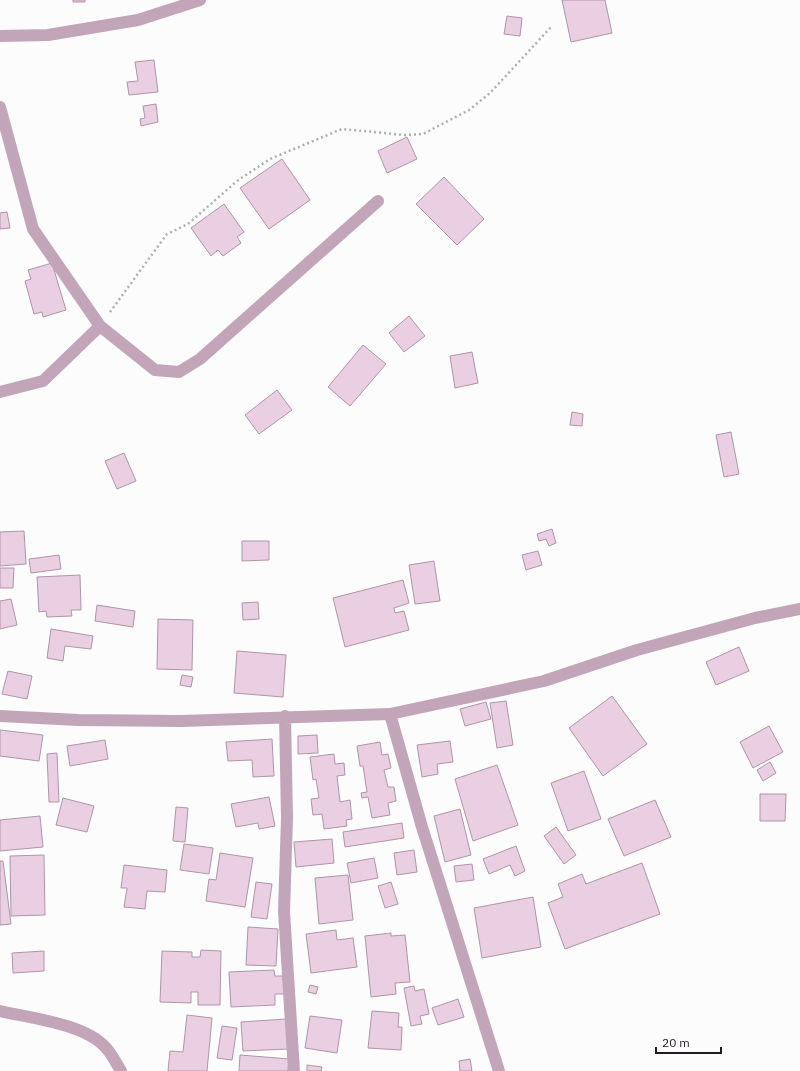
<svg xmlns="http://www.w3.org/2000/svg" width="800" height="1071" font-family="'IBM Plex Sans',sans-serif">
  <rect width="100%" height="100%" fill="#fcfcfc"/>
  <path fill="#e9cfe1" stroke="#ae95a7" d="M73,0H85V2H73Z
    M562,0H605L612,33L571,42Z
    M507,16L522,18L520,36L504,34Z
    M154,60L158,92L129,95L127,82L138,81L135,62Z
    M156,104L158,122L141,126L140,119L145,118L143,106Z
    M407,137L417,159L387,173L378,151Z
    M282,159L310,200L269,229L240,188Z
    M444,177L484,219L457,245L416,204Z
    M224,204L244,232L237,237L241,243L223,256L218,250L211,256L191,228Z
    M7,212L10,228L0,229V213Z
    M52,263L66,310L43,317L42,312L34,314L25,281L31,279L28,270Z
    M409,316L425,336L404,352L389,333Z
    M363,345L386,364L350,406L328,387Z
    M472,352L478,383L455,388L450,356Z
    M277,390L292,410L259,434L245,415Z
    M572,412L583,414L582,426L570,425Z
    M731,432L739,474L724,477L716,435Z
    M124,453L136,481L117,489L105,461Z
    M552,529L556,543L549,546L546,539L539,541L537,534Z
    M24,531L26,564L0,566V532Z
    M242,541H269V560L242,561Z
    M538,551L542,565L526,570L522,555Z
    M59,555L61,569L31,573L29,559Z
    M434,561L440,601L415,604L409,565Z
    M0,568H14L13,588H0Z
    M80,575L81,610H71L72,616L47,617L46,611L39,612L37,577Z
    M403,580L409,603L394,608L395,613L404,611L409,630L345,647L333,598Z
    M11,599L17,625L0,629V601Z
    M258,602L259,619L243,620L242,603Z
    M97,605L135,611L133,627L95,621Z
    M158,619L193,620L192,670L157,669Z
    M51,629L93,636L91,649L65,646L63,661L47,658Z
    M739,647L749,671L716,685L706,662Z
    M237,651L286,655L283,697L234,693Z
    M8,671L32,676L27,699L2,694Z
    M182,675L193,677L191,687L180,685Z
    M612,696L647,744L603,776L569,728Z
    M506,701L513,745L497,748L490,703Z
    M486,702L491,719L465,726L460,709Z
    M769,726L783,752L753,768L740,742Z
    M0,730L43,735L39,761L0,756Z
    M317,735L318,753L298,754V736Z
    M272,739L274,776L253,777L252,760L228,761L226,742Z
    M105,740L108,759L70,766L67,746Z
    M450,741L453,762L437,764L438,774L422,777L417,745Z
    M380,742L382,755L388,754L391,768L384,770L388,787H394L396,801L388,803L390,815L372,818L368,797L362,798L361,793L367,792L363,766H360L357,746Z
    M57,753L59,802H49L47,754Z
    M334,754L335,764L344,763L345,775L337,776L340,802L350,800L352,819L346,820L347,826L324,829L322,814L313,815L311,799L319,798L316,779L313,780L310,757Z
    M770,762L776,773L763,781L757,770Z
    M497,765L518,825L473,841L455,779Z
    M584,771L601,819L568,831L551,783Z
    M760,794H786L785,821H760Z
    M269,797L275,826L259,829L258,823L236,827L231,804Z
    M63,798L94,806L87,832L56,825Z
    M655,800L671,837L624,856L608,819Z
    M176,807L188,808L185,842L173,841Z
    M460,809L471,855L445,862L434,816Z
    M40,816L43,847L0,851V820Z
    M402,823L404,838L345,847L343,832Z
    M556,827L576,855L564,864L544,836Z
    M332,839L334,863L296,867L294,842Z
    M184,844L213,848L209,874L180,870Z
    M516,846L525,871L515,876L510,865L489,874L483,859Z
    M414,850L417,872L397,875L394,853Z
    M220,853L253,858L245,907L206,901L209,879L216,880Z
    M44,855L45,915L11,916L10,856Z
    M374,858L378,878L351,883L347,863Z
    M0,861H3L11,924L0,925Z
    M642,863L660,914L565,949L548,903L563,897L558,884L582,874L586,884Z
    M472,864L474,880L456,882L454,866Z
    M124,865L167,870L165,892L147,891L145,909L124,907L127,888H121Z
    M348,875L353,920L319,924L315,878Z
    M256,882L272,884L267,919L251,917Z
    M391,882L398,904L385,908L378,886Z
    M533,897L541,947L482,958L474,908Z
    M248,927L278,929L276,966L246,965Z
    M336,930L337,940L353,938L357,967L311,973L306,934Z
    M391,933V936L405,935L410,982L395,983L396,994L371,997L365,936Z
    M201,950L221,951L220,1005H198V992H191V1003L160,1002L162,951L192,952V957H200Z
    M44,951V971L13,973L12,953Z
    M274,970L275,976H283L284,994H275V1005L231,1007L229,972Z
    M310,985L318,987L316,994L308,992Z
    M414,986L415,991L424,989L429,1014L420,1016L422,1024L411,1026L404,988Z
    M458,999L464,1017L438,1025L432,1008Z
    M372,1011L399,1013L398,1027H402L401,1050L368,1048Z
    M187,1015L212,1018L207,1071H168L170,1051L183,1052Z
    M310,1016L342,1020L337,1053L305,1048Z
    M286,1019L288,1049L243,1051L241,1022Z
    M222,1026L237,1028L232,1060L217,1058Z
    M240,1055L289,1059L288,1071H239Z
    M470,1059L472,1071H460L459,1061Z
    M307,1065L322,1067L321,1071H307Z"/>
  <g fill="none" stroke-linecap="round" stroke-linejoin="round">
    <path stroke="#b1aeb0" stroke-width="2.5" stroke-dasharray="2 3" stroke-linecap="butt" d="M110,312L167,234L188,224L237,181L270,159L342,129L405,135L423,134L469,110L490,93L552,26"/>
    <path stroke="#c3a5b9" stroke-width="12" d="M0,36L48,35L138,20L200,0
      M0,107L33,229L100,326L155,370L179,372L200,359L378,201
      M0,392L43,381L100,326
      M390,714L422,827L499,1071
      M0,716L78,720L182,721L390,714L544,681L637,650L755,618L800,609
      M285,716L287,818L284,911L294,1071
      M0,1011C30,1018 86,1024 106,1048C112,1054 116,1063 121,1071"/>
  </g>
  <path d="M656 1047v6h65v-6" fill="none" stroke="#231920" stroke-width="2"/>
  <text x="662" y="1047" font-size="12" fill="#231920" stroke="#fcfcfc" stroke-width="3" paint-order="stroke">20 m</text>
</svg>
